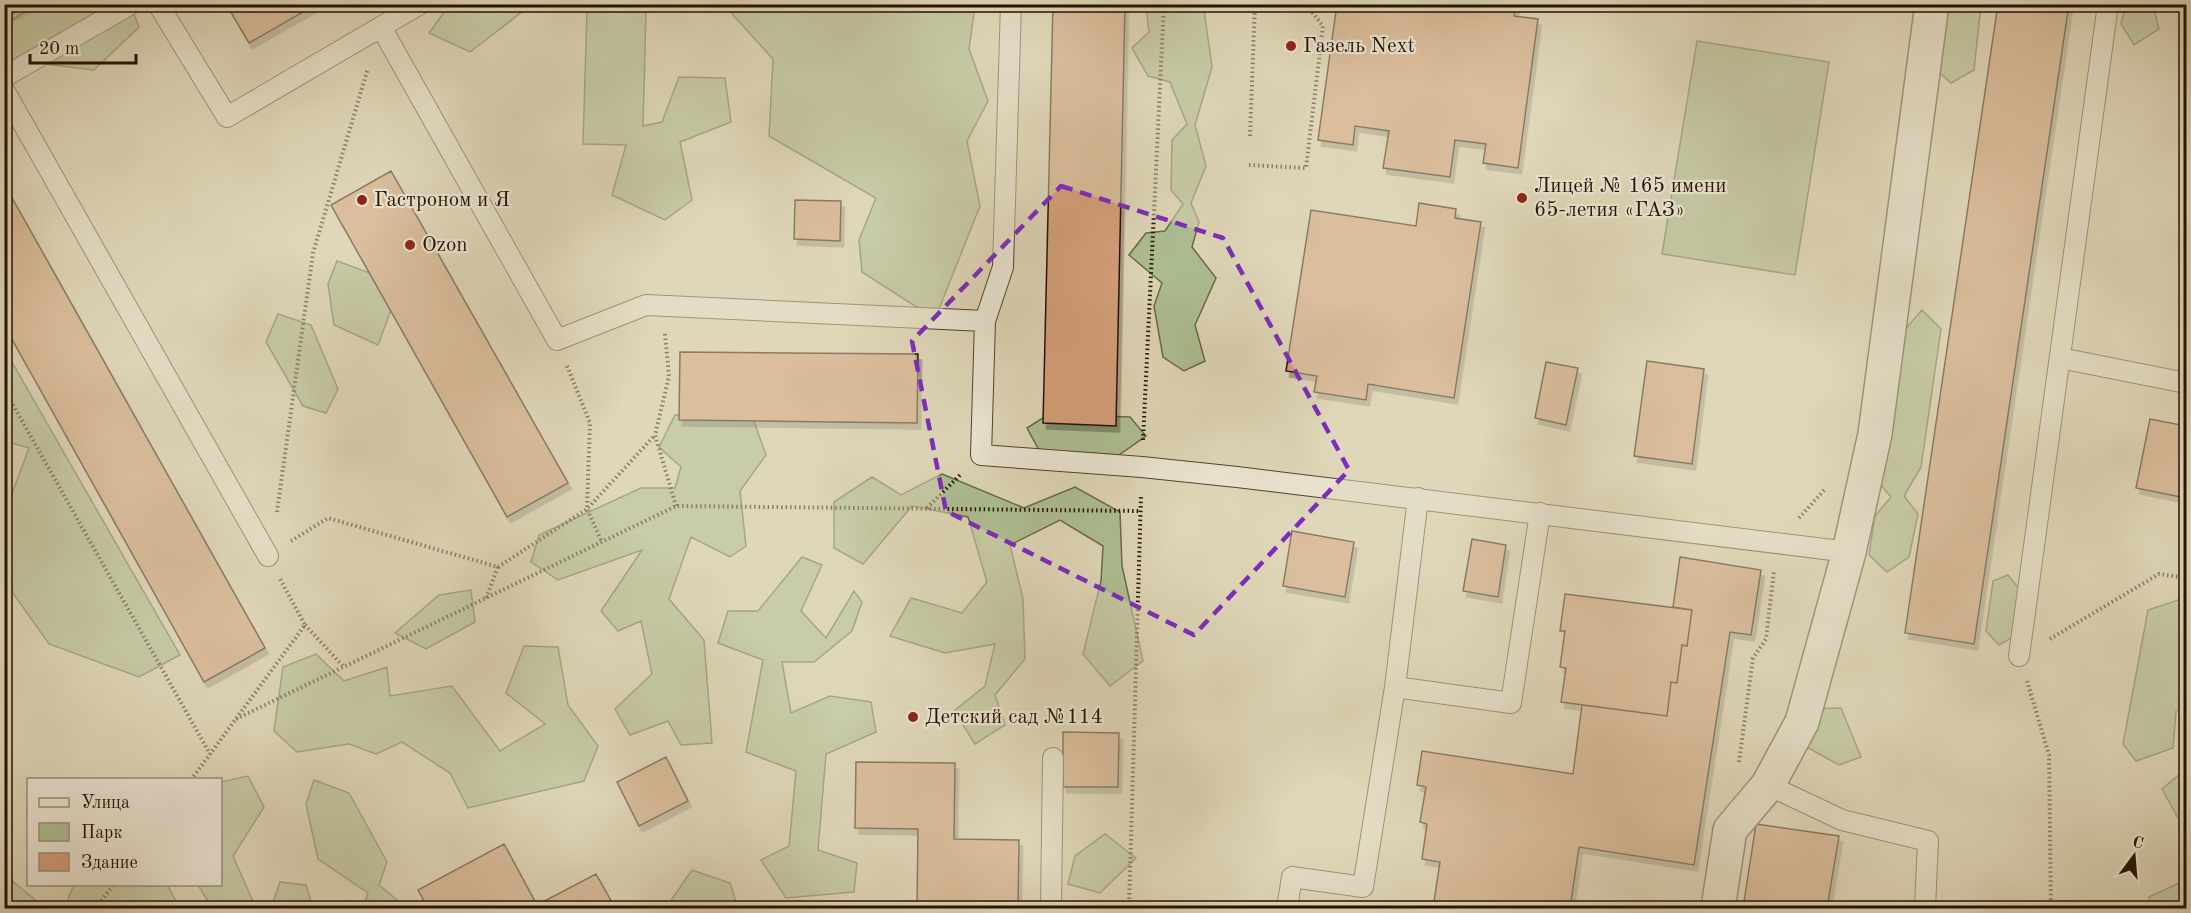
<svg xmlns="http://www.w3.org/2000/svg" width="2191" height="913" font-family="'Old Standard TT',serif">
  <defs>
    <filter id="shadow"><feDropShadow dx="3.5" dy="6" stdDeviation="0" flood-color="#0004"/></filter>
  </defs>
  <rect width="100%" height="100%" fill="#dfd7b9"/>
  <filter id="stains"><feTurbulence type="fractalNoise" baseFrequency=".00333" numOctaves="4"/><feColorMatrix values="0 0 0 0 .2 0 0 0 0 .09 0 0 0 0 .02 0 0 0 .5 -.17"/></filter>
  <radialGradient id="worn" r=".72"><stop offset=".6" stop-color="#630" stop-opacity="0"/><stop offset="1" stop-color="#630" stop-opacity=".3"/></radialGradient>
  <path fill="#adbf93" stroke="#68684a" stroke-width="1.5" d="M450,4H531V5L470,52L429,33Z
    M35,5H130L139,27L94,70L5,59V24Z
    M724,5H975L969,49L988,101L967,141L980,206L935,319L862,272L859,240L876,198L769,136L773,59Z
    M1146,5H1193L1204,10L1212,67L1195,125L1206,166L1191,203L1199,222L1192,247L1216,278L1195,325L1205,361L1184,371L1163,357L1154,306L1162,283L1129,255L1146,233L1165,231L1183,204L1171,190L1172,140L1187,124L1170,82L1148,76L1132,48L1149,32Z
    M1938,5H1981L1974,70L1951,83L1933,67Z
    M2126,5H2153L2159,29L2134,45L2121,24Z
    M587,10L646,11L643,126L662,122L679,77L725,78L731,122L680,142L692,200L665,220L612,195L626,145L583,144Z
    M1697,41L1829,62L1795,275L1662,254Z
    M337,261L370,273L391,310L378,345L334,325L328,284Z
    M1922,310L1941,329L1921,467L1904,496L1918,514L1909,557L1887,572L1869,555L1875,516L1891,497L1880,484L1899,336Z
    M278,314L311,325L338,389L326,413L303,406L266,342Z
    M5,350L180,655L139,677L49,644L5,582V512L29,448L5,441Z
    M1049,414L1130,417L1146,436L1119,455L1039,450L1027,428Z
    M675,415L752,416L766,455L740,491L746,546L730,557L691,537L669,599L704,640L712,743L681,745L668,721L630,735L615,709L652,674L641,621L618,631L601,611L642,550L558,580L531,562L539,535L641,488H675L681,467L659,447Z
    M942,474L1024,508L1075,487L1120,512L1122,566L1143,661L1110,686L1083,654L1101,581L1103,546L1060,520L1010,545L1023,599L1025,659L995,695L1005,725L975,744L954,711L985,686L995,644L945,653L890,636L911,598L962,613L987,582L968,517L912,506L863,564L834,548V502L872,477L901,495Z
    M802,557L822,565L801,611L826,638L854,591L862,602L852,631L814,662H782L791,713L830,696L871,702L876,732L826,754L818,850L857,863L854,892L786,898L761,860L789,846L796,771L746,752L763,660L718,643L728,611H758Z
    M2008,575L2023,594L2015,636L1999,645L1986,631L1993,581Z
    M471,590L475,622L426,649L395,633L439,595Z
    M2181,599L2186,604V708L2176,711L2173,748L2136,761L2123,744L2148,610Z
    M524,646L558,647L568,705L598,746L584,781L468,808L450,773L402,742L376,754L349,744L297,752L274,731L283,667L316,654L344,681L387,667L390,696L452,686L500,751L545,724L506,693Z
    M1841,708L1861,757L1839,765L1803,745L1811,709Z
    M2186,769V816L2178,818L2162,789Z
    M248,776L264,807L233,856L256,908H212L198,885L220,884L221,782Z
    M314,780L349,793L387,862L379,885L407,908H363L368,893L318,859L306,804Z
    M1105,834L1136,858L1100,893L1068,884L1075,856Z
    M692,870L730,883L738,908H668L667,906Z
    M4,875H5L45,908H5Z
    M280,882L306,885L313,908H271Z
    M2179,883L2186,886V908H2151L2149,897Z
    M74,885H167L180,908H64Z
    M1227,901L1268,904L1273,908H1224Z"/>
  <path fill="#d59f7a" stroke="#241100" stroke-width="1.5" filter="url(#shadow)" d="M4,4H30L4,18Z
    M226,4H317L249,43Z
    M1053,4H1125L1116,426L1043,423Z
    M1337,4H1516L1514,16L1538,19L1518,168L1483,163L1486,144L1455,140L1450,177L1383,168L1389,131L1355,126L1353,145L1318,140Z
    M1998,4H2069L1974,644L1905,633Z
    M391,171L568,483L507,517L331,205Z
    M7,189L265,648L204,682L4,325V190Z
    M795,200L841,201L840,241L794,239Z
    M1419,203L1456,209L1455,218L1481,222L1454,398L1368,384L1366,400L1314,392L1317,376L1286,371L1311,210L1416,226Z
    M680,352L918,354L917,423L679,420Z
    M1647,361L1704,369L1692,464L1634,456Z
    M1546,362L1578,368L1566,425L1535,418Z
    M2150,419L2186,426V498L2136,488Z
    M1292,531L1354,542L1345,597L1283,586Z
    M1472,539L1506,545L1498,597L1463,591Z
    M1680,557L1761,570L1751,635L1730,632L1694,865L1579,847L1570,908H1433L1440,862L1422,859L1427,824L1420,822L1426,787L1417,785L1422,751L1573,774L1582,705L1667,716L1671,682L1677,683L1682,645L1687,646L1692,610L1673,607Z
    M1565,594L1692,610L1687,646L1682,645L1677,683L1671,682L1667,716L1561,702L1566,668L1560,667L1565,631H1560Z
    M1063,732L1119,733L1118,787H1063Z
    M666,757L688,801L639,826L617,782Z
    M856,762L955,763L954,839L1019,840L1018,908H917L918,829L855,828Z
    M1756,824L1839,836L1827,908H1743Z
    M504,844L537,905L596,874L615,908H428L418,890Z"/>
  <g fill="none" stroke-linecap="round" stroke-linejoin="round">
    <g stroke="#53422e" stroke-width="22">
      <path id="lane" d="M158,4L227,117L420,4
        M1011,4L1003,267L985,321L981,455L1142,467L1237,477L1849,552
        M381,27L557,340L646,305L985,321
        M4,77L131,4
        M4,90L268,556
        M2060,358L2186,383
        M2019,656L2108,4
        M1395,687L1511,703L1540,513
        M1768,785L1842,820L1928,841L1925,908
        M1051,908L1053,758
        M1287,908L1292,877L1363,887L1395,687L1418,498"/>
    </g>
    <g stroke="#53422e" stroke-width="36">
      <path id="street" d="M1718,908L1730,830L1768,785L1802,722L1849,552L1875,434L1932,4"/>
    </g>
    <path stroke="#241100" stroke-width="4" stroke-dasharray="1.5 3" stroke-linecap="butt" d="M1250,136L1255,4
      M1249,165L1306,168L1323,26L1306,4
      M665,334L669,376L655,435L676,506
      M567,366L590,423L587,509L602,542
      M4,389L210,754
      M1143,440L1164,4
      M927,508L961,474
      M277,512L313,253L368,68
      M1799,518L1826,488
      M291,541L328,518L498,567L587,509L655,435
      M486,598L498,567
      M305,625L343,666
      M2050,639L2159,574L2186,578
      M2027,681L2049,755L2051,908
      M236,719L676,506L1141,511
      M1739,762L1753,658L1766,639L1774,571
      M191,780L305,625L280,579
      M96,908L114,884
      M1129,908L1141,495"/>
    <use href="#lane" stroke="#eae5d2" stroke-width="20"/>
    <use href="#street" stroke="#eae5d2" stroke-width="33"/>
  </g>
  <path d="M0 0H2191V913H0ZM1061,186L1223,238L1349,470L1194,635L946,511L912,341Z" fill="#dfd7b9" fill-opacity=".55" fill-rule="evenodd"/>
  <path fill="none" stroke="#7b2cbf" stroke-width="4.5" stroke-dasharray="12 8" stroke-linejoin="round" d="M1061,186L1223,238L1349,470L1194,635L946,511L912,341Z"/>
  <g fill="#8f2418" stroke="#eae5d2" stroke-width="2">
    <circle cx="1291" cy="46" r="6"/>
    <circle cx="1522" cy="198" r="6"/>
    <circle cx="362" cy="200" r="6"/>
    <circle cx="410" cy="245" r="6"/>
    <circle cx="913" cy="717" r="6"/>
  </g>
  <g text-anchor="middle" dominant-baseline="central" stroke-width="4.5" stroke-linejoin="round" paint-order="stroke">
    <g font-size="21" fill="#241100" stroke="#eae5d2" text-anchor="start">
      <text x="1303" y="46">Газель Next</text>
      <text x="1534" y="186">Лицей № 165 имени<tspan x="1534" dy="24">65-летия «ГАЗ»</tspan></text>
      <text x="374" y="200">Гастроном и Я</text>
      <text x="422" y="245">Ozon</text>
      <text x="925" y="717">Детский сад №114</text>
    </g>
  </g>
  <rect width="2191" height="913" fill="none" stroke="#dfd7b9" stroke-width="24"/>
  <rect x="6" y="6" width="2179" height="901" fill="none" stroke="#241100" stroke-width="3"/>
  <rect x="12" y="12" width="2167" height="889" fill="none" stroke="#241100" stroke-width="1.5"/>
  <rect x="27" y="778" width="195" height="108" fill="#eae5d2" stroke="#9b907e" stroke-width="1.5"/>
  <rect x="39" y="798" width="30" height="9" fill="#eae5d2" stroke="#9b907e" stroke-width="1.5"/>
  <text x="81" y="808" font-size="18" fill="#241100">Улица</text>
  <rect x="39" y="823" width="30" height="18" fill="#adbf93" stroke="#9b907e" stroke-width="1.5"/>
  <text x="81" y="838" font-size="18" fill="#241100">Парк</text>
  <rect x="39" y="853" width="30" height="18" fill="#d59f7a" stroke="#9b907e" stroke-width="1.5"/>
  <text x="81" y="868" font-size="18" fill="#241100">Здание</text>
  <g transform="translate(2134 856) rotate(16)" stroke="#eae5d2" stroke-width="4.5" paint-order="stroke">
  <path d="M0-4.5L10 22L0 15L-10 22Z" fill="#241100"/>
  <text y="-9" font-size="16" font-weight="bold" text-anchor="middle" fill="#241100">С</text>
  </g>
  <path d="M30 54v9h106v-9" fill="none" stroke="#241100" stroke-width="3"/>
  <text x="39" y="54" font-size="18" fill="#241100" stroke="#eae5d2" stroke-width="4.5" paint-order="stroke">20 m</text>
  <rect width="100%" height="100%" filter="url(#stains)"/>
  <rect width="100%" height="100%" fill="url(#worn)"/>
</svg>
